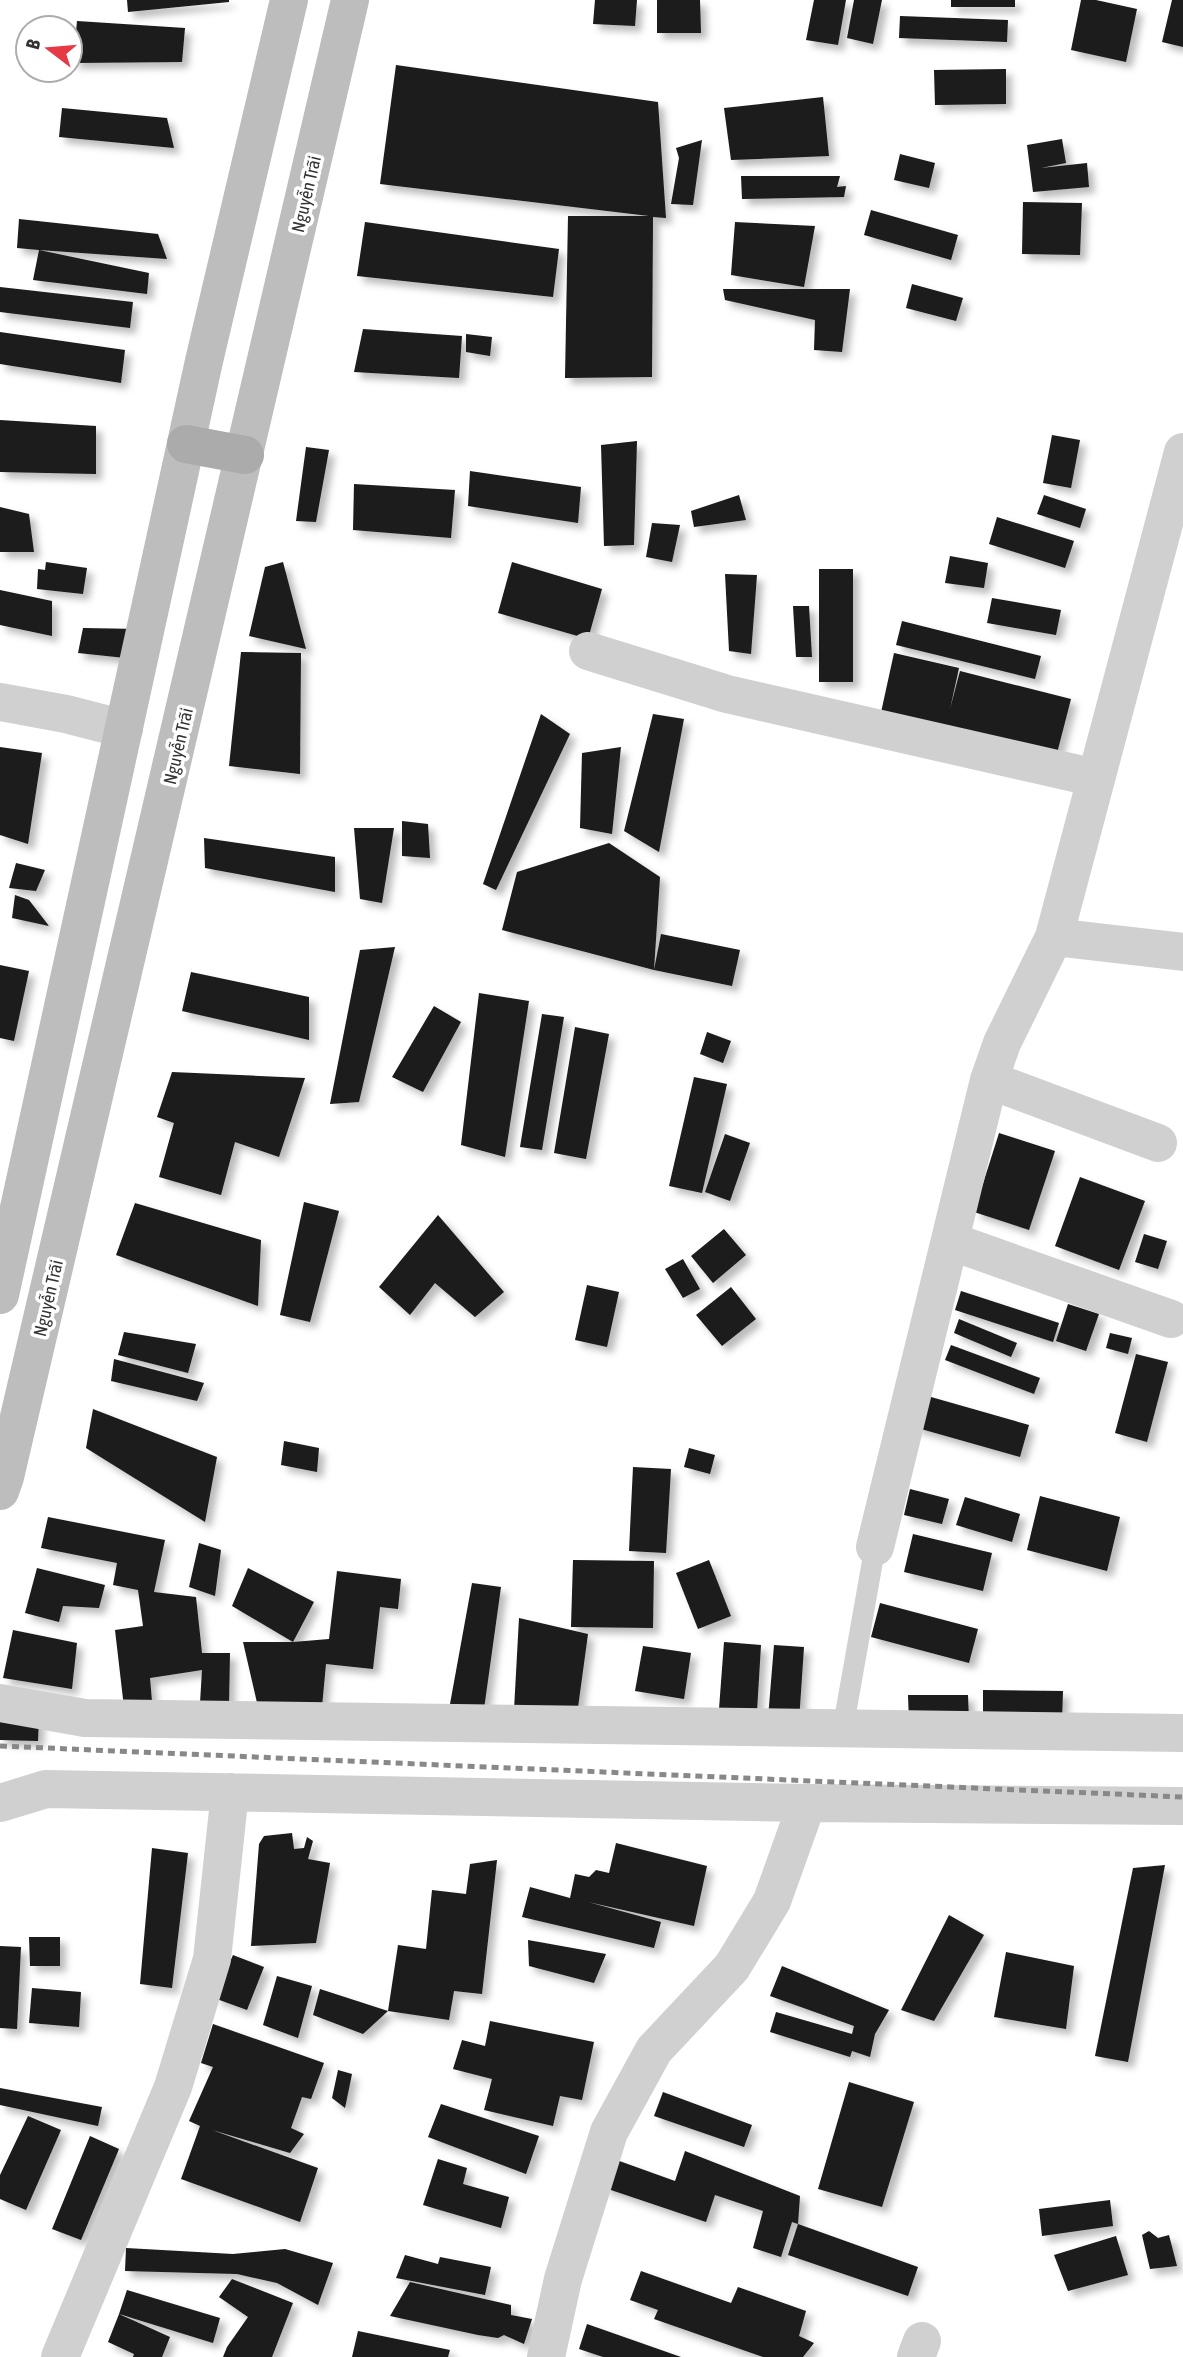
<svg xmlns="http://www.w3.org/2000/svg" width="1183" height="2357" font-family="'Asap Condensed',sans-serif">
  <defs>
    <filter id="shadow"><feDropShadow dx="6" dy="6" stdDeviation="3.5" flood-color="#0004"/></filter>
  </defs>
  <rect width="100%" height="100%" fill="#fff"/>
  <path fill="#1a1a1a" filter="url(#shadow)" d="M127,0H229V2L128,12Z
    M595,0H637L635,26L593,24Z
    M657,0H700L701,33H657Z
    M814,0H846L838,45L806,40Z
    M854,0H882L873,44L847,38Z
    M951,0H1015V7H951Z
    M1081,0H1096L1137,9L1126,62L1071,50Z
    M1172,0H1183V47L1162,42Z
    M900,16L1008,20L1007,42L899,38Z
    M77,21L185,28L182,62L73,63Z
    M396,65L658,102L666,218L653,217L652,377L565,378L568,216H649L380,184Z
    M1006,69V104L935,105L934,70Z
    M823,97L829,156L731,160L724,108Z
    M62,108L167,118L174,148L59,137Z
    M1062,139L1066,163L1041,168L1087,163L1089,187L1033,192L1027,145Z
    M702,140L693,205L671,204L679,158L676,148Z
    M900,154L935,163L929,188L894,180Z
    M741,176H840L837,187L846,186L844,197L742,199Z
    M1023,202L1082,203L1080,255L1022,254Z
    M871,210L958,235L951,260L864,235Z
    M19,219L158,234L167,259L39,250L149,273L147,294L33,280L39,250L17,248Z
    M365,222L559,249L553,297L357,276Z
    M735,222L815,226L804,287L731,275Z
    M912,284L963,298L956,321L906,308Z
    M0,287L133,302L130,328L0,312Z
    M723,289H850L842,352L814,350L815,320L725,300Z
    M363,329L462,336L459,378L354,372Z
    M0,332L125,350L121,383L0,364Z
    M466,334L492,337L490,356L466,352Z
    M0,420L96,426V474L0,472Z
    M1052,435L1080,440L1071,488L1043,483Z
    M637,441L634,545L604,546L601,445Z
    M306,447L329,450L316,522L296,521Z
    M470,471L581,487L578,523L468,506Z
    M354,484L455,490L451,538L353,530Z
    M739,495L746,520L694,527L691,511Z
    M1044,495L1086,509L1080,528L1037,514Z
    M0,507L29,514L34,552H0Z
    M997,517L1074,541L1065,568L989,544Z
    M652,523L680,525L672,562L646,557Z
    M950,556L988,563L984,588L945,583Z
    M46,562L87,568L83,594L37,589L38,569L45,570Z
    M283,562L306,649L249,636L265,567Z
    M512,562L602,589L588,639L498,613Z
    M819,569H853V682H819Z
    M725,574L757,575L751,654L729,651Z
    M0,590L52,601V636L0,625Z
    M992,598L1061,610L1056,635L987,623Z
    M793,606H809L812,657H796Z
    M902,621L1041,656L1035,679L896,645Z
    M83,628L140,629L135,659L78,653Z
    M241,652L301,653L300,774L229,766Z
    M894,653L959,668L950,709L960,671L1071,699L1055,761L880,717Z
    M541,714L570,734L496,890L483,884Z
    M653,714L684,719L659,852L624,831Z
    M0,747L42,753L28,844L0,835Z
    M621,747L612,834L580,828L582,753Z
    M402,821L428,824L430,858L402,856Z
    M354,828H394L382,903L360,899Z
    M204,838L335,857V892L205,868Z
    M609,843L660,877L654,970L502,930L517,872Z
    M16,863L45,870L36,891L9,888Z
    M15,895L29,900L49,926L12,918Z
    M661,934L740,950L732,986L654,970Z
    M395,947L359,1102L330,1104L360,950Z
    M0,965L29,971L14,1041L0,1038Z
    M191,972L309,997V1040L182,1011Z
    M479,993L529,1001L505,1157L461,1145Z
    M434,1006L461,1022L423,1092L392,1077Z
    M542,1014L564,1017L542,1150L520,1147Z
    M575,1027L609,1034L586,1159L554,1153Z
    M707,1032L731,1041L723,1063L700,1054Z
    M172,1072L305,1078L279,1157L235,1142L221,1195L159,1177L174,1123L157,1117Z
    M694,1077L727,1084L702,1193L669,1186Z
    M999,1133L1055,1151L1029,1230L974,1212Z
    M725,1134L750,1143L730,1201L705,1192Z
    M1080,1177L1145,1201L1119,1270L1055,1246Z
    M304,1202L339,1211L310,1322L280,1315Z
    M135,1203L261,1240L258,1306L116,1255Z
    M438,1215L504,1292L475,1317L435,1283L410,1315L379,1287Z
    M724,1229L746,1255L713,1283L691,1256Z
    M1144,1234L1167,1241L1158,1269L1135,1262Z
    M683,1259L700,1289L683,1298L665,1269Z
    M587,1285L619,1292L607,1347L575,1340Z
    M731,1287L756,1319L722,1346L696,1315Z
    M961,1291L1059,1323L1053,1342L955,1310Z
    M1068,1304L1099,1314L1086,1351L1056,1341Z
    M959,1319L1017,1343L1011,1357L954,1333Z
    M124,1332L196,1344L188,1373L118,1355Z
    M1110,1333L1132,1338L1128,1354L1106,1348Z
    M951,1345L1040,1378L1034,1394L945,1360Z
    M1136,1354L1168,1362L1147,1442L1115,1433Z
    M114,1359L204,1383L197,1401L111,1381Z
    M924,1395L1029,1425L1020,1457L914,1427Z
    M93,1409L217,1457L205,1522L86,1448Z
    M284,1441L319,1448L317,1472L281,1465Z
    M689,1448L715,1455L710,1474L684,1467Z
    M633,1467L671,1469L666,1553L629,1551Z
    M910,1489L949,1499L942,1524L904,1515Z
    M1040,1496L1120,1517L1107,1571L1027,1550Z
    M965,1497L1020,1514L1012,1542L956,1525Z
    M48,1517L165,1540L154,1592L196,1597L202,1653H230L229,1704L200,1703L202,1670L150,1678L153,1713L125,1716L115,1630L143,1626L138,1590L113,1585L117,1563L41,1548Z
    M913,1534L992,1553L983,1591L904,1572Z
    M199,1543L221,1550L215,1596L189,1587Z
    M573,1560L654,1561L653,1628L571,1627Z
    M709,1560L731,1616L698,1629L676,1573Z
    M37,1568L105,1585L99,1608L63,1606L59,1622L25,1613Z
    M248,1568L314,1602L293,1642L329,1639L337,1571L401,1579L398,1609L380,1607L373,1669L326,1664L321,1717L258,1707L243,1642H293L232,1606Z
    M472,1583L501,1587L484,1709L450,1704Z
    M880,1603L978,1629L969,1663L871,1637Z
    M519,1618L588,1634L576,1722L514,1710Z
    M13,1630L77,1643L72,1689L3,1678Z
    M724,1642L761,1645L757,1711L719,1709Z
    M774,1645L804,1647L799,1721L768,1718Z
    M643,1646L691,1653L684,1699L635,1691Z
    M983,1690L1063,1691L1062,1720H983Z
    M908,1695H968L969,1722L909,1723Z
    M0,1715L39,1716L38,1741L0,1740Z
    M292,1833L294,1849L304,1848L307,1837L313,1841L308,1859L330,1863L316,1943L251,1946L259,1844L264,1836Z
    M616,1843L707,1866L694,1926L588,1902L661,1922L654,1948L522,1917L530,1887L570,1898L575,1874L589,1877L596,1870L609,1873Z
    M152,1848L188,1853L172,1988L140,1984Z
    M497,1860L482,1994L454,1991L449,2020L388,2011L398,1945L426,1949L432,1890L466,1894L470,1864Z
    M1165,1865L1128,2062L1095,2056L1133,1868Z
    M949,1915L984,1935L934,2021L901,2010Z
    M29,1937H60V1966H30Z
    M528,1940L606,1954L594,1983L529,1966Z
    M0,1946L21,1947L17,2029L0,2028Z
    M1006,1952L1074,1966L1066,2029L994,2017Z
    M233,1955L264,1967L247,2010L214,1998Z
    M782,1966L889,2010L875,2034L870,2057L852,2051L850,2057L770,2032L776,2012L852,2034L854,2026L770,1996Z
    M277,1976L312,1986L298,2038L263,2025Z
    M32,1988L81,1992L79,2027L29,2023Z
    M320,1989L388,2011L363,2034L313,2015Z
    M490,2021L594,2042L582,2100L560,2096L553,2126L484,2110L492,2079L453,2069L462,2040L485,2046Z
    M213,2024L324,2063L311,2099L302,2097L291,2128L304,2134L290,2153L212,2130L318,2168L300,2222L181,2179L200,2126L189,2121L213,2067L201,2063Z
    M338,2070L352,2074L345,2108L332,2098Z
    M849,2082L914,2102L882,2207L818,2189Z
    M0,2088L102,2107L98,2126L0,2105Z
    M663,2092L752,2125L744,2147L654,2116Z
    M441,2104L539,2136L526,2174L428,2137Z
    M28,2116L61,2130L26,2210L0,2199V2175Z
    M90,2136L119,2149L81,2240L52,2229Z
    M685,2151L800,2196L798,2224L918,2267L908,2296L788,2255L798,2224L792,2222L781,2257L753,2248L763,2211L715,2195L706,2222L602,2187L611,2158L675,2181Z
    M438,2159L467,2168L463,2184L509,2197L501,2228L423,2205Z
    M1110,2200L1113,2226L1042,2236L1039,2209Z
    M1149,2231L1158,2238L1169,2235L1177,2266L1150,2269L1142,2235Z
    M1116,2236L1128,2275L1068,2291L1054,2255Z
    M126,2248L233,2254L285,2249L333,2263L318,2305L277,2283L237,2274L125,2271Z
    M405,2255L438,2264L440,2257L491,2267L485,2295L396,2278Z
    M641,2271L731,2303L738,2287L806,2311L799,2336L814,2343L803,2357H763L654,2319L658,2310L630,2300Z
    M232,2279L293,2303L272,2357H223L227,2347L248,2317L219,2297Z
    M410,2282L511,2305V2315L532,2319L524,2344L504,2335L498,2338L478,2335L390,2316Z
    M127,2290L220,2318L213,2343L119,2314Z
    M119,2314L170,2337L162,2357H133L134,2354L108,2342Z
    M587,2324L681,2357H603L579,2349Z
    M358,2331L450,2350L448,2357H352Z"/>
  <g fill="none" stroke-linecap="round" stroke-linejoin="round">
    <path stroke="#d0d0d0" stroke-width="21" d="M843,1728L875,1547"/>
    <path stroke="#d0d0d0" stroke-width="38" d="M588,651L727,694L1096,778
      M0,702L66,714L124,729
      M1054,937L1183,952
      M989,1080L1158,1143
      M950,1241L1171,1319
      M875,1547L989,1080L1002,1043L1054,937L1183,452
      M0,1703L85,1718L1183,1733
      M0,1803L46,1789L807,1803L1183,1806
      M60,2357L173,2087L212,1959L230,1792
      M546,2357L563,2279L609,2132L654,2050L732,1967L772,1901L807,1803
      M916,2357L922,2341"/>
    <path stroke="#bdbdbd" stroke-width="38" d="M0,1295L204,361L289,0
      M0,1491L5,1477L350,0"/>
    <path stroke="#ababab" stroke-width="38" d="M186,444L245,455"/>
    <path stroke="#888" stroke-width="5" stroke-dasharray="7 5" stroke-linecap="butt" d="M0,1746L1183,1797"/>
  </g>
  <g text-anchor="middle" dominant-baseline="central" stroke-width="7" stroke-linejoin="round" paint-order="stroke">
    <g font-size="18" fill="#333" stroke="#fff">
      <text transform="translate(306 194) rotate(-77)">Nguyễn Trãi</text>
      <text transform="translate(178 746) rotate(-77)">Nguyễn Trãi</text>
      <text transform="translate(48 1298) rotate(-77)">Nguyễn Trãi</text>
    </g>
  </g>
  <g transform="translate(49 49) rotate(286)"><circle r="33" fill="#ffffff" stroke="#adadad" stroke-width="2"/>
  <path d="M0-5L12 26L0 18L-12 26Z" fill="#e63946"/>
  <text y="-10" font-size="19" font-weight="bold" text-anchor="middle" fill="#333333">B</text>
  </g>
</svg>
